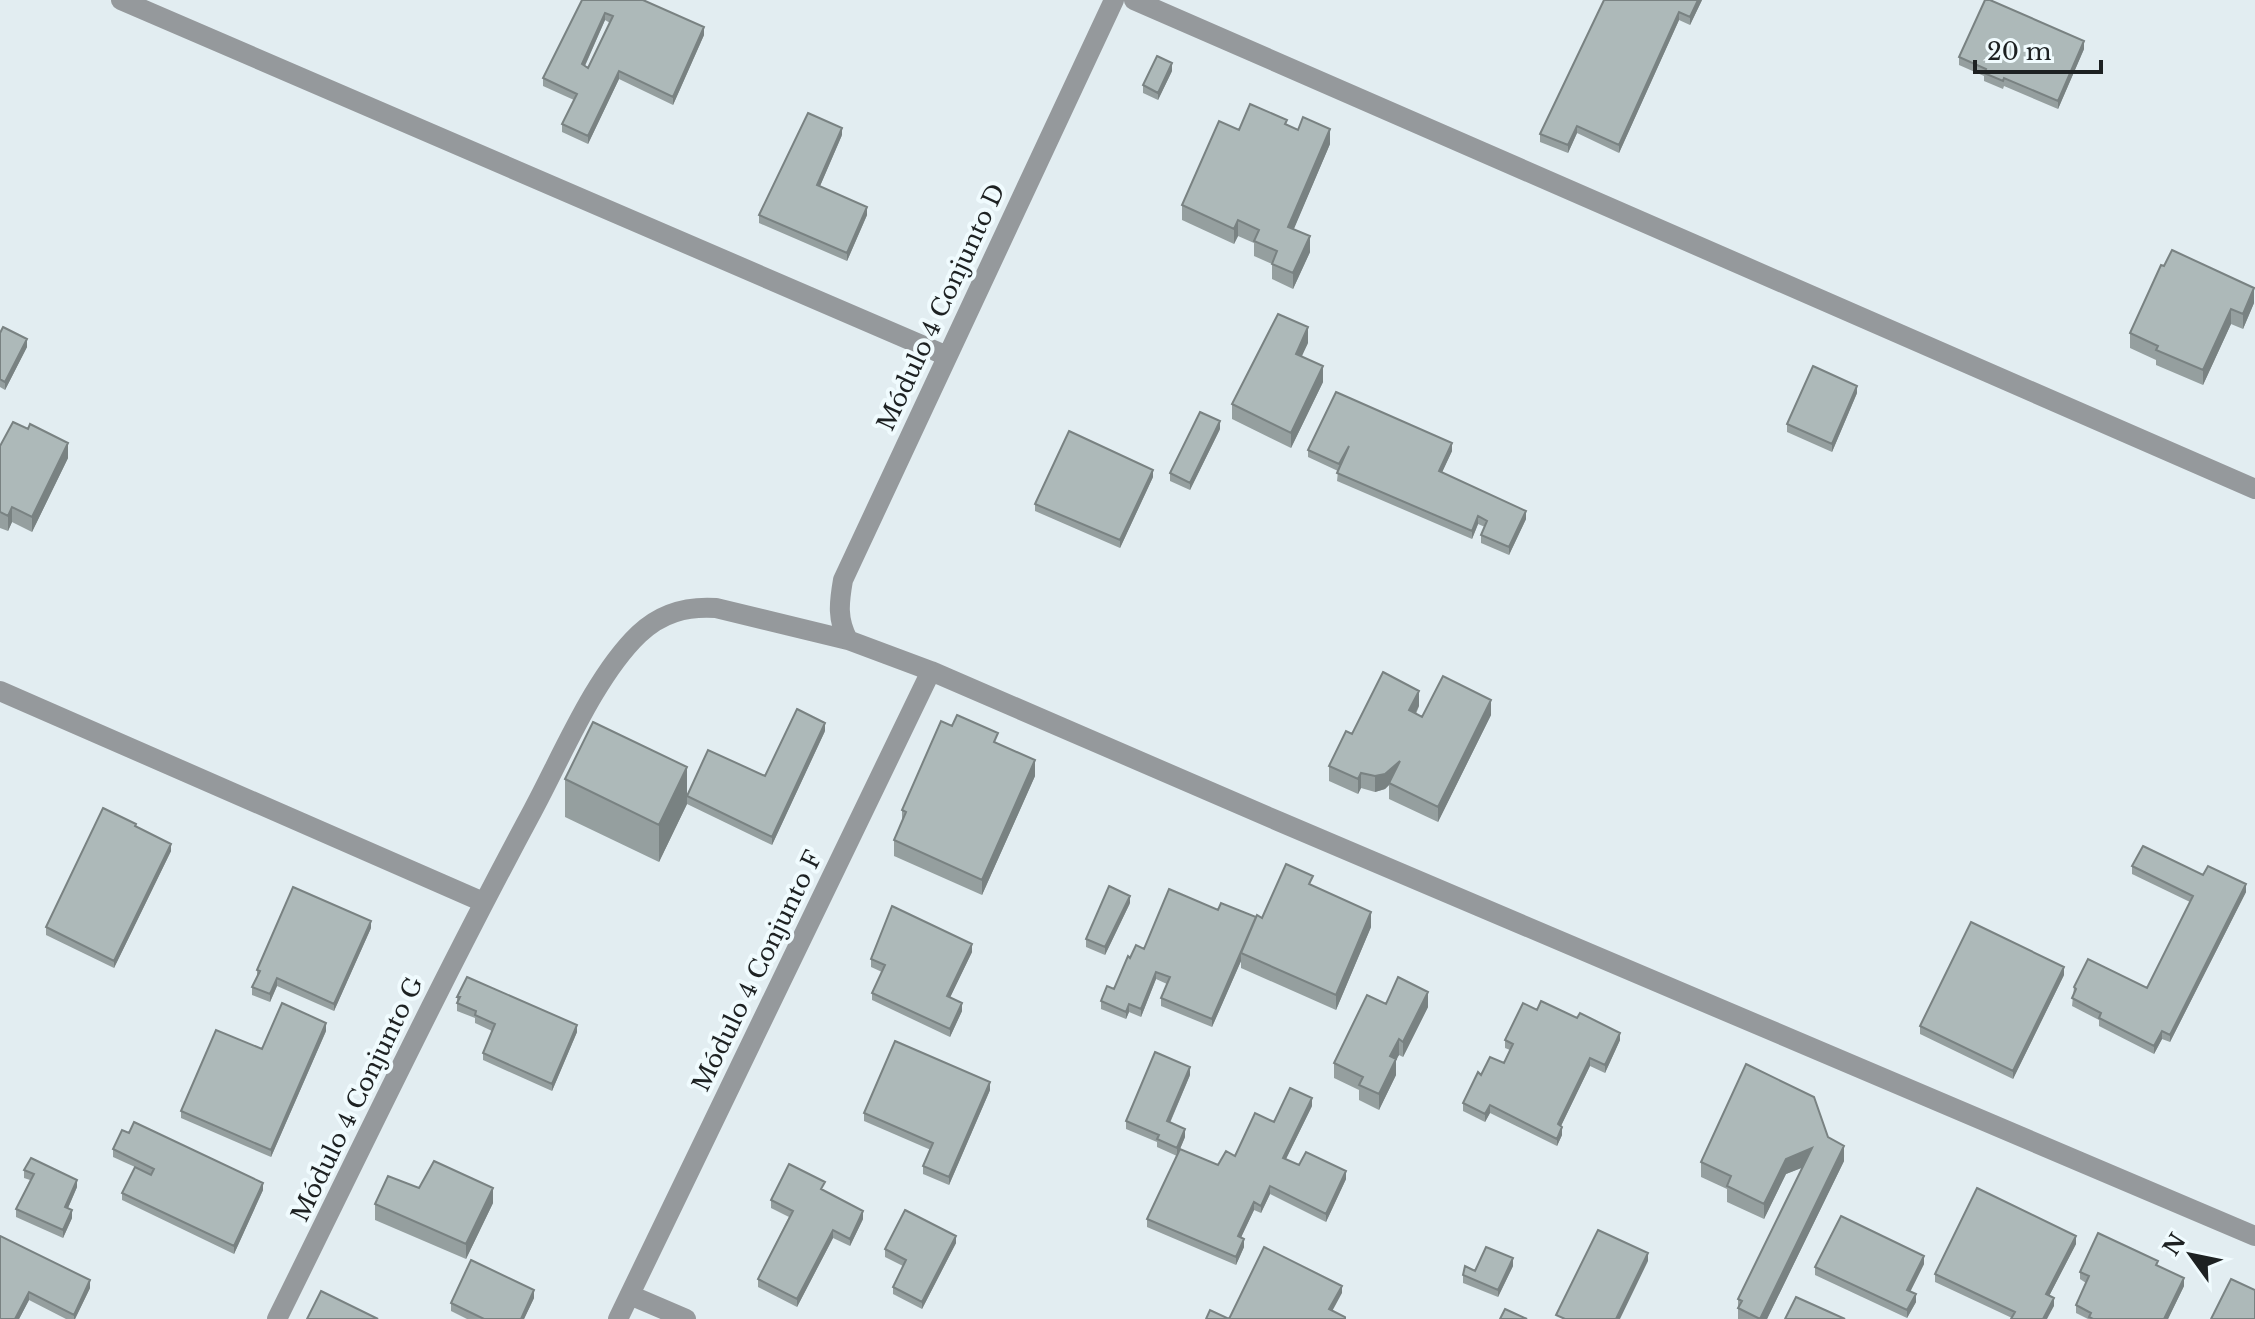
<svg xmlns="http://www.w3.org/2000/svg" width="2255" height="1319" font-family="'Libre Baskerville',serif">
  <rect width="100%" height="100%" fill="#e2edf1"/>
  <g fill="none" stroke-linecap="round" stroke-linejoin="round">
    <path stroke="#95999c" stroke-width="20" d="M121,0L947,356
      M1134,0L2255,489
      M848,640C837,619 839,603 843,580L1114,0
      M0,691L483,902
      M630,1295L686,1319
      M277,1319C361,1149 443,977 533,810C562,756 595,676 639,634C661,613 686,606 716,608L848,640L931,671L1278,821L2255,1236
      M618,1319L931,671"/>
  </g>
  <path fill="#959f9f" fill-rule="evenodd" d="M582,0L704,35L673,105L619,79L588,144L562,132V124L574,100L543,86V78ZM605,20L610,23L588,68L585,66Z
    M1604,0H1702L1690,25L1679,20L1619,153L1577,133L1568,153L1540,142V134Z
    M2084,49L2058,109L2004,86L2003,89L1984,81V76L1959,65V57Z
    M1172,71L1158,100L1143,93V85Z
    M1287,125L1330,144L1293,230L1310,252L1293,289L1272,279V264L1254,256V243L1238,236L1234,244L1182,220V205L1239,130Z
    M842,135L820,186L867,215L847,261L759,223V215Z
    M2254,303L2243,329L2231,324L2203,385L2156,365V360L2130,348V333Z
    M0,333L27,347L5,390L0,387Z
    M1308,343L1301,356L1323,382L1291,448L1232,419V404Z
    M1857,393L1832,452L1787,432V424Z
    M1220,429L1190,490L1170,481V473Z
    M0,446L68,458L32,532L12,522L8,531L0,528Z
    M1308,450L1452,451L1442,472L1526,519L1509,555L1481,543V535L1485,527L1478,524L1472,539L1337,481L1338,471L1308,457Z
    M1153,477L1120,548L1035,511V504Z
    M1419,706L1416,714L1422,717L1491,715L1438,822L1389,799V785L1385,789L1375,792L1361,788L1358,794L1329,781V766L1352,734Z
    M825,731L772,845L687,804L659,862L565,817V779L687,796L765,776Z
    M998,744L1035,776L982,895L894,856V840L902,822V810Z
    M136,827L171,851L114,968L46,935V927Z
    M2132,866L2203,875L2246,892L2170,1042L2162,1039L2154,1054L2099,1026V1020L2072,1006L2074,987L2147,988L2190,902L2132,874Z
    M1313,886L1371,927L1336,1010L1241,968V961L1212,1027L1161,1006V998L1167,984L1156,979L1141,1017L1129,1012L1126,1019L1101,1009V1001L1114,989L1130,958L1144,949L1218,910L1262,918Z
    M1130,903L1105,955L1086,947V939Z
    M371,928L334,1011L277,986L270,1002L252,995V987L257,977V970Z
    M972,952L950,997L962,1011L950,1037L872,1000V993L882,972L871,967V959Z
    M2064,975L2013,1079L1920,1034V1026Z
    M457,997L577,1032L552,1091L483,1060V1053L492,1031L475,1023V1018L457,1011Z
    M1386,1004L1428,1007L1403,1057L1399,1055L1396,1060V1075L1379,1110L1359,1100V1090L1334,1078V1063Z
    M1537,1010L1620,1040L1605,1073L1590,1066L1561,1126L1562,1135L1557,1146L1490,1113L1485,1122L1463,1111V1103L1481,1075L1504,1063L1510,1050L1505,1048V1040Z
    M326,1031L271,1157L181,1118V1111L262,1049Z
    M1190,1075L1170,1123L1185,1137L1177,1156L1157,1147V1142L1126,1129V1121Z
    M990,1090L949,1185L923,1174V1166L931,1150L864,1121V1113Z
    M1312,1106L1286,1159L1299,1165L1346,1179L1326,1222L1270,1194L1261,1213L1254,1210L1241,1237L1244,1247L1236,1265L1147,1227V1219L1218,1165L1235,1156L1274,1122Z
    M1828,1137L1844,1161L1767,1319H1738V1299L1803,1167L1786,1174L1764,1219L1727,1202V1189L1701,1177V1162Z
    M113,1149L263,1190L234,1254L122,1200V1193L135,1167L113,1157Z
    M24,1170L77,1187L68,1208L72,1218L63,1238L16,1217V1209L30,1180L24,1178Z
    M419,1188L493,1203L466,1259L375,1220V1204Z
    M825,1190L824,1191L863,1219L850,1246L833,1238L797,1307L758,1287V1279L789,1217L771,1208V1200Z
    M0,1236L90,1288L75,1319H66L29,1300L19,1319H0Z
    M956,1243L922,1309L893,1294V1287L903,1266L885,1257V1249Z
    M2076,1244L2049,1296L2054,1306L2012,1318L1935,1282V1274Z
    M1924,1264L1910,1292L1916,1302L1907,1318L1815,1275V1267Z
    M1513,1266L1498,1297L1463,1283V1275L1475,1271Z
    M2158,1266L2184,1286L2168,1319H2088L2076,1313V1305L2086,1283L2080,1279V1272Z
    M534,1298L524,1319H467L451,1311V1303Z"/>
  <path fill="#798282" d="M1698,0H1702L1690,25V17Z
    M1679,12V20L1619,153V145Z
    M605,13V20L582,72V64Z
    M704,27V35L673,105V97Z
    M2084,41V49L2058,109V101Z
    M1172,63V71L1158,100V93Z
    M619,71V79L588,144V136Z
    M1577,126V133L1568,153V145Z
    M842,128V135L817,193V185Z
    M1330,129V144L1288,243V227Z
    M867,207V215L847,261V253Z
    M1238,220V236L1234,244V229Z
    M1310,236V252L1293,289V273Z
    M2254,288V303L2243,329V314Z
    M2231,309V324L2203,385V370Z
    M1308,327V343L1296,369V354Z
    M27,339V347L5,390V382Z
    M1323,366V382L1291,448V433Z
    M1857,386V393L1832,452V444Z
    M1220,421V429L1190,490V483Z
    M68,443V458L32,532V517Z
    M1452,443V451L1439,479V471Z
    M1153,470V477L1120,548V540Z
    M12,507V522L8,531V516Z
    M1526,511V519L1509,555V547Z
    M1478,516V524L1472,539V531Z
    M1419,691V706L1409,725V710Z
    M1491,700V715L1438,822V807Z
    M825,723V731L772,845V837Z
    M1035,760V776L982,895V880Z
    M1400,761L1389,785L1385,789L1375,792V776Z
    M687,767V804L659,862V825Z
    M1361,773V788L1358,794V779Z
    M171,844V851L114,968V961Z
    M2246,884V892L2170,1042V1035Z
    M1130,896V903L1105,955V947Z
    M1371,912V927L1336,1010V995Z
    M1256,917L1241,953V961L1212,1027V1019Z
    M371,921V928L334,1011V1004Z
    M972,944V952L947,1004V996Z
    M2064,967V975L2013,1079V1071Z
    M1156,972V979L1141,1017V1009Z
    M277,978V986L270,1002V994Z
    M1428,992V1007L1403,1057V1042Z
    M962,1003V1011L950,1037V1029Z
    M1129,1004V1012L1126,1019V1012Z
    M326,1023V1031L271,1157V1150Z
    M577,1025V1032L552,1091V1084Z
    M2162,1031V1039L2154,1054V1046Z
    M1620,1033V1040L1605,1073V1065Z
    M1399,1039V1055L1396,1060V1075L1379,1110V1094L1390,1056Z
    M1590,1058V1066L1558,1132V1124Z
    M1190,1067V1075L1167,1129V1121Z
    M990,1082V1090L949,1185V1177Z
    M1312,1098V1106L1283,1165V1158Z
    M1490,1105V1113L1485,1122V1114Z
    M1562,1127V1135L1557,1146V1139Z
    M1185,1129V1137L1177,1156V1148Z
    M1844,1146V1161L1767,1319H1760Z
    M1812,1148V1164L1786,1174L1764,1219V1204L1786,1159Z
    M1346,1171V1179L1326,1222V1214Z
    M77,1180V1187L65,1215V1207Z
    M263,1183V1190L234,1254V1246Z
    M1270,1186V1194L1261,1213V1206Z
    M493,1188V1203L466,1259V1244Z
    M1254,1202V1210L1238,1244V1236Z
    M72,1210V1218L63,1238V1230Z
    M863,1211V1219L850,1246V1239Z
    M833,1230V1238L797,1307V1299Z
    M956,1236V1243L922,1309V1302Z
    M2076,1236V1244L2046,1302V1294Z
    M1244,1239V1247L1236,1265V1257Z
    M1648,1253V1261L1620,1319H1616Z
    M1924,1256V1264L1907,1298V1290Z
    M1513,1258V1266L1498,1297V1290Z
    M2184,1278V1286L2168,1319H2164Z
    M90,1280V1288L75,1319H74V1315Z
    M1342,1286V1293L1329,1317V1309Z
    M534,1290V1298L524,1319H521Z
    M29,1292V1300L19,1319H15Z
    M1916,1294V1302L1907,1318V1310Z
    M2054,1298V1306L2047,1319H2043Z"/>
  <path fill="#adb9b9" stroke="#798282" stroke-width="2" fill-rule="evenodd" d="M582,0H643L704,27L673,97L619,71L588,136L562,124L577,94L543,78ZM605,13L613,16L588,68L582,64Z
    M1604,0H1698L1690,17L1679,12L1619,145L1577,126L1568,145L1540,134Z
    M1985,0H1990L2084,41L2058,101L2004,78L2003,81L1984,73L1986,69L1959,57Z
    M1157,56L1172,63L1158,93L1143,85Z
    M1250,104L1287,120L1285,124L1298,130L1303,117L1330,129L1288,227L1310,236L1293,273L1272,264L1277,251L1254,241L1259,230L1238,220L1234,229L1182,205L1219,121L1239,130Z
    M808,113L842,128L817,185L867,207L847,253L759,215Z
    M2172,250L2254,288L2243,314L2231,309L2203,370L2156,350L2158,346L2130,333L2161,265L2164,266Z
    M1278,314L1308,327L1296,354L1323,366L1291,433L1232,404Z
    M3,327L27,339L5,382L0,379V333Z
    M1813,366L1857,386L1832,444L1787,424Z
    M1336,392L1452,443L1439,471L1526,511L1509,547L1481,535L1487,521L1478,516L1472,531L1337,473L1349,446L1339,464L1308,450Z
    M1200,412L1220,421L1190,483L1170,473Z
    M13,422L28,429L30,424L68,443L32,517L12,507L8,516L0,512V446Z
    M1069,431L1153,470L1120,540L1035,504Z
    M1383,672L1419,691L1409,710L1422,717L1443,676L1491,700L1438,807L1389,783L1400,761L1385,774L1375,776L1361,773L1358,779L1329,766L1346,731L1352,734Z
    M797,709L825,723L772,837L687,796L708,750L765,776Z
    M957,715L998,733L994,742L1035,760L982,880L894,840L906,812L902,810L941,721L952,726Z
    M593,722L687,767L659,825L565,779Z
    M103,808L136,824L135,826L171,844L114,961L46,927Z
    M2143,846L2203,875L2208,866L2246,884L2170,1035L2162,1031L2154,1046L2099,1018L2101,1013L2072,998L2076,989L2074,987L2088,959L2147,988L2193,896L2132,866Z
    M1286,864L1313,876L1309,884L1371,912L1336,995L1241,953L1257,915L1262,918Z
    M1109,886L1130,896L1105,947L1086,939Z
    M293,887L371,921L334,1004L277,978L270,994L252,987L260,971L257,970Z
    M1169,889L1218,910L1221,903L1256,917L1212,1019L1161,998L1170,977L1156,972L1141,1009L1129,1004L1126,1012L1101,1001L1107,986L1114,989L1128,956L1130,958L1136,945L1144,949Z
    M892,906L972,944L947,996L962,1003L950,1029L872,993L885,965L871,959Z
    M1971,922L2064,967L2013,1071L1920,1026Z
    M467,977L577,1025L552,1084L483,1053L495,1024L475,1015L476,1011L457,1003L460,997H457Z
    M1398,977L1428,992L1403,1042L1399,1039L1390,1056L1396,1059L1379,1094L1359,1085L1363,1077L1334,1063L1367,995L1386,1004Z
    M1541,1001L1577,1018L1580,1013L1620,1033L1605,1065L1590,1058L1558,1124L1562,1127L1557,1139L1490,1105L1485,1114L1463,1103L1478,1072L1481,1075L1490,1057L1504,1063L1513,1044L1505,1040L1523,1003L1537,1010Z
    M282,1003L326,1023L271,1150L181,1111L216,1030L262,1049Z
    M895,1041L990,1082L949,1177L923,1166L933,1143L864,1113Z
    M1155,1052L1190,1067L1167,1121L1185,1129L1177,1148L1157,1139L1159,1135L1126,1121Z
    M1746,1064L1814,1097L1828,1137L1844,1146L1760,1319L1738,1308L1742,1301L1738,1299L1812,1148L1786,1159L1764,1204L1727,1186L1731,1176L1701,1162Z
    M1290,1088L1312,1098L1283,1158L1299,1165L1306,1152L1346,1171L1326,1214L1270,1186L1261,1206L1254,1202L1238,1236L1244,1239L1236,1257L1147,1219L1180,1149L1218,1165L1226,1151L1235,1156L1255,1113L1274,1122Z
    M134,1122L263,1183L234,1246L122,1193L135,1167L151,1175L154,1169L113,1149L122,1130L129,1133Z
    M31,1158L77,1180L65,1207L72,1210L63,1230L16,1209L34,1174L24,1170Z
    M434,1161L493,1188L466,1244L375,1204L388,1176L419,1188Z
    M789,1164L825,1182L821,1189L863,1211L850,1239L833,1230L797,1299L758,1279L793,1211L771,1200Z
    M1977,1188L2076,1236L2046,1294L2054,1298L2043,1319H2011L2015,1312L1935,1274Z
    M905,1210L956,1236L922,1302L893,1287L906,1260L885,1249Z
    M1841,1216L1924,1256L1907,1290L1916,1294L1907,1310L1815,1267Z
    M1598,1230L1648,1253L1616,1319H1565L1556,1315Z
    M2098,1233L2158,1261L2156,1265L2184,1278L2164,1319H2093L2089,1317L2091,1313L2076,1305L2089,1276L2080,1272Z
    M0,1236L90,1280L74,1315L29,1292L15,1319H0Z
    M1264,1247L1342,1286L1329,1309L1345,1317V1319H1206L1210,1310L1229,1319Z
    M1486,1247L1513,1258L1498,1290L1463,1275L1465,1266L1475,1271Z
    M471,1260L534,1290L521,1319H484L451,1303Z
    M2231,1279L2255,1290V1319H2211Z
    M321,1291L378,1319H307Z
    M1796,1297L1845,1319H1785Z
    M1505,1309L1527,1319H1500Z"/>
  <g text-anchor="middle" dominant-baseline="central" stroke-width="8" stroke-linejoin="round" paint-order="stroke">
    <g font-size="24" fill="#1d2122" stroke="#f0fbfe">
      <text transform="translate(941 307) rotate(-65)">Módulo 4 Conjunto D</text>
      <text transform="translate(757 971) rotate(-64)">Módulo 4 Conjunto F</text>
      <text transform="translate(357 1099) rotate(-64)">Módulo 4 Conjunto G</text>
    </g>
  </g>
  <g transform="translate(2191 1255) rotate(303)" stroke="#f0fbfe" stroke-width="6" paint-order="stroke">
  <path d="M0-6L14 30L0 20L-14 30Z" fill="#1d2122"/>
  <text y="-12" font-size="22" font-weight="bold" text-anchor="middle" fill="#1d2122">N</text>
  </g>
  <path d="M1975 60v12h126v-12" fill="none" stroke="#1d2122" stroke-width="4"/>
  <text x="1987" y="60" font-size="24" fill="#1d2122" stroke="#f0fbfe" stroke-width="6" paint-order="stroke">20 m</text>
</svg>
